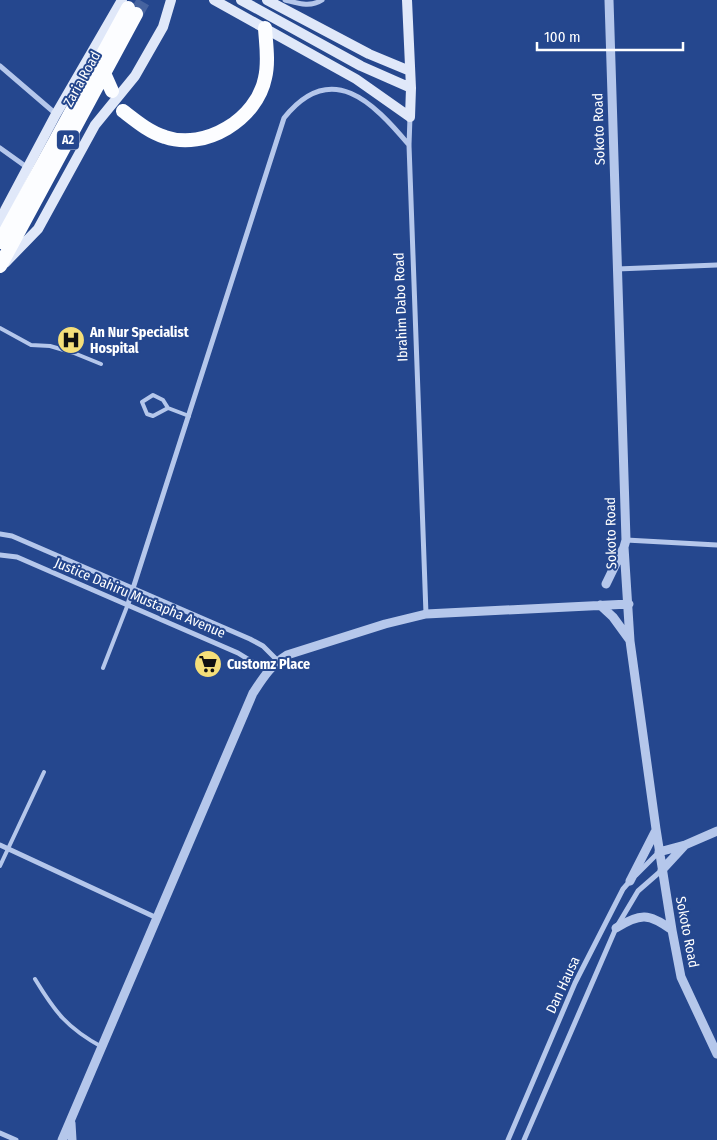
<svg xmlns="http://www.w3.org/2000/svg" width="717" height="1140" font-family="'Fira Sans Condensed',sans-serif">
  <rect width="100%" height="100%" fill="#25478e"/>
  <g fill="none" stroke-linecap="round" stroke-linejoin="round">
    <path stroke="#46639f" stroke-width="14" stroke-dasharray="14 7" stroke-linecap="butt" d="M136,14L144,0"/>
    <path stroke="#b5c7eb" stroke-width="4" d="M0,328L31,345L50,346L74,353L101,364
      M168,408L153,416L147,414L142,402L153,395L163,400L168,408L189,416
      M103,668L128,604
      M0,866L44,772
      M35,979C55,1012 67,1028 102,1047"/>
    <path stroke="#b5c7eb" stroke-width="5" d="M285,0C297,3 310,8 322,0
      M0,66L56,114
      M410,117L409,145L426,614
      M0,148L28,168
      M617,269L717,265
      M0,534L12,536L250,639L263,646L278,661
      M626,540L717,545
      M0,555L17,557L238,653L267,671
      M128,604L284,118C331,59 373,102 409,145
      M0,845L157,918
      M636,875L659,852
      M0,1133L16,1140
      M508,1140L575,983L623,889L630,881
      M524,1140L616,928L638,891L662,870"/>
    <path stroke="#b5c7eb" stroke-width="9" d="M609,0L626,540L624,547L630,641L656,829L672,930L681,977L717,1054
      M606,584L623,549
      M600,605L613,617L629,639
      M659,852L685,845L717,831
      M662,870L685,845
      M630,881L655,832
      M616,928C640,913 649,913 672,930
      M71,1123L72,1140
      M62,1140L253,693C263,678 271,665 287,655L385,624L426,614L629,604"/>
    <path stroke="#e0e8f9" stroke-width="10" d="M214,0L356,79L410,117
      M241,0L361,66L411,88
      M267,0L369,54L410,71
      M407,0L411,88L410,117
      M4,234L2,224L5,210L56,114L122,0
      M5,263L38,229L95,125L135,76L163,27L171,0"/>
    <path stroke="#fcfdff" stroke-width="14" d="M104,73L112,91
      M123,111C136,121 149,132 165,137C205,151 257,119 265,78C269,62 266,44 265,28
      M0,242L128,8
      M0,266L136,14"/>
  </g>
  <defs>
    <g id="hospital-disc" transform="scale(1.4375)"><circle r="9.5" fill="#f5df79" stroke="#25478e"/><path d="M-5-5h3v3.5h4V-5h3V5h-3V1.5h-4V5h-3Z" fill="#111"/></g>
    <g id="supermarket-disc" transform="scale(1.4375)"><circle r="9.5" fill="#f5df79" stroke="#25478e"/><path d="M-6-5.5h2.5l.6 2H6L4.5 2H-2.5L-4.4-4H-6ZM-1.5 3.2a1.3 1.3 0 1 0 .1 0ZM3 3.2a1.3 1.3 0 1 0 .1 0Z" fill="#111"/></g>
  </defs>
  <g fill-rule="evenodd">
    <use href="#hospital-disc" x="71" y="340"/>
    <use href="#supermarket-disc" x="208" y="664"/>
  </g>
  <g text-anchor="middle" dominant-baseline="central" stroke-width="4" stroke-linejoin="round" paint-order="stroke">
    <rect fill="#25478e" stroke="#bec8dd" stroke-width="1" x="57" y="130.5" width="22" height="19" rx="4"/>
    <g font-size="12" font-weight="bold" fill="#fff">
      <text x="68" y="140">A2</text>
    </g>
    <g font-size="14" fill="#fff" stroke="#25478e">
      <text transform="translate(82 79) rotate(-61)">Zaria Road</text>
      <text transform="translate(599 129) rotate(-92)">Sokoto Road</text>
      <text transform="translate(401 307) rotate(-92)">Ibrahim Dabo Road</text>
      <text transform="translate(611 533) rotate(-91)">Sokoto Road</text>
      <text transform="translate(140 598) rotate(23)">Justice Dahiru Mustapha Avenue</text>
      <text transform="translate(687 932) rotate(79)">Sokoto Road</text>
      <text transform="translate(563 985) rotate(-65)">Dan Hausa</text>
    </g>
    <g font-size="14" font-weight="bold" fill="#fff" stroke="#25478e" text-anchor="start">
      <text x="90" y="332">An Nur Specialist<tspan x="90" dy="16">Hospital</tspan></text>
      <text x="227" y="664">Customz Place</text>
    </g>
  </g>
  <path d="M537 42v8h146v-8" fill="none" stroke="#ffffff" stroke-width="2.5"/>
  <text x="544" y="42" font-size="15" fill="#ffffff" stroke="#25478e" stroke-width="4" paint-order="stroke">100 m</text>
</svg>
